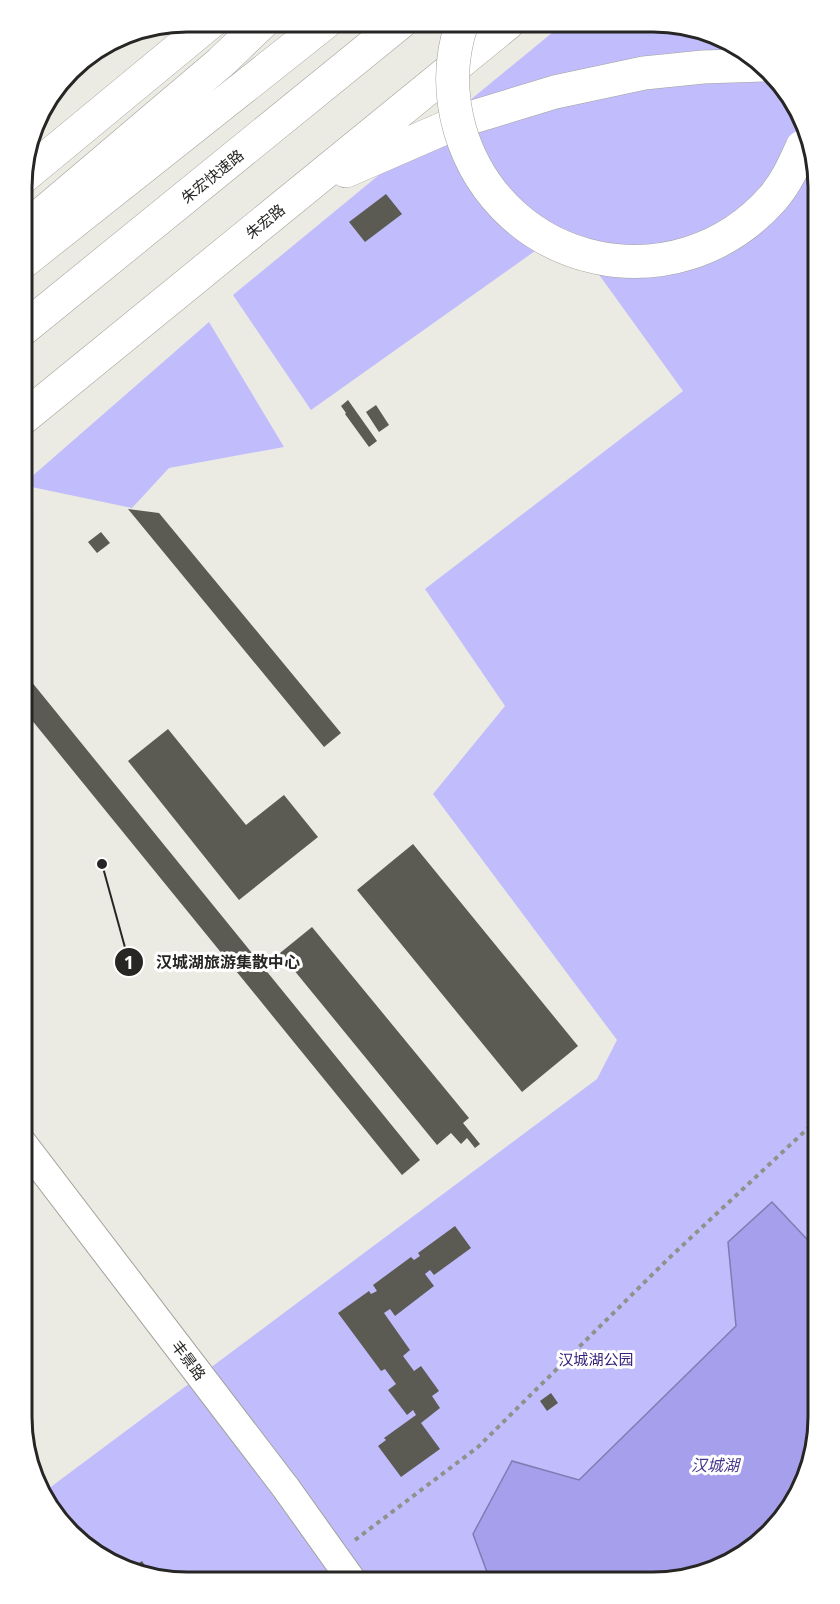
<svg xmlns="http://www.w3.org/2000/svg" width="840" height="1604" font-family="'Noto Sans','Noto Sans SC',sans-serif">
  <rect width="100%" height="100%" fill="#ebebe3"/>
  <path fill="#c1bdfc" d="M564,23L685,24L720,45L738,50L763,62L810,134L819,187V1428L785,1518L706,1574L653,1583L165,1582L78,1542L44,1492L597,1079L617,1040L433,794L505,706L425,589L683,391L566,229L311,410L233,295Z
    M209,322L284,447L169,468L132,508L22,485Z"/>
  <path fill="#a69fec" stroke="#807bb0" stroke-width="1.5" d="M772,1202L819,1252V1428L785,1518L706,1574L653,1583H491L473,1534L512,1461L579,1480L736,1326L728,1242Z"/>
  <path fill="#5b5a53" d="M386,194L402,214L365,242L349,222Z
    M348,400L377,441L369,447L345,414L346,413L341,406Z
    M376,405L389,425L379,432L366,412Z
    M128,509L159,513L341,733L324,747Z
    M101,532L110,543L97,553L88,542Z
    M22,670L420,1160L402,1175L22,708Z
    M168,729L246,825L284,795L318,837L239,900L128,761Z
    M413,844L578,1046L522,1092L357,890Z
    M312,927L469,1118L463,1123L480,1144L475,1148L467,1138L461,1144L451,1133L437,1145L280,953Z
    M455,1226L471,1248L434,1275L430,1270L425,1274L434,1286L395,1316L390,1309L384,1313L410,1350L403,1356L414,1371L421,1366L439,1391L432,1396L440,1408L421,1423L440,1449L401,1477L378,1446L386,1440L384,1438L416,1415L413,1410L407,1415L388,1390L396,1384L385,1369L381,1371L338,1313L369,1291L371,1294L377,1291L373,1285L411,1257L414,1260L420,1256L418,1253Z
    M551,1393L558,1403L547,1411L540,1401Z
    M142,1561L152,1576L133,1567Z"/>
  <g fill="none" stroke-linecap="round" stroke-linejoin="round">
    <g stroke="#a2a19a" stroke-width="30">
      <path id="tertiary" d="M21,1141L286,1488"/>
    </g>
    <g stroke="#a2a19a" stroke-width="34">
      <path id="secondary" d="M346,171L463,120L555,92L644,73L703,67L765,65
        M22,178L212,21
        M22,419L508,23"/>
    </g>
    <g stroke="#a2a19a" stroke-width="34">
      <path id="trunk" d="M22,231L220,63L264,21
        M22,263L326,22
        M22,330L401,22"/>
    </g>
    <path stroke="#91918b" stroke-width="4" stroke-dasharray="4.5 4.5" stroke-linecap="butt" d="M355,1540L478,1447L668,1259L819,1118
      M299,1582L313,1572"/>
    <use href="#tertiary" stroke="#fff" stroke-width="28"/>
    <use href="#secondary" stroke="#fff" stroke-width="33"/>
    <use href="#trunk" stroke="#fff" stroke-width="33"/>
    <g stroke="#a2a19a" stroke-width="30" stroke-linecap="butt">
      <path id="tertiary-bridge" d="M286,1488L353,1582"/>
    </g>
    <g stroke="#a2a19a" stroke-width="34" stroke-linecap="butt">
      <path id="trunk-bridge" d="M462,23C450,58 450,95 460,130C502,270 677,307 773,198C786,183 794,165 802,147"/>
    </g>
    <use href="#tertiary-bridge" stroke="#fff" stroke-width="28"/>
    <use href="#trunk-bridge" stroke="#fff" stroke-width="33"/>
  </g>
  <g text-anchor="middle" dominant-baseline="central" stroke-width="6" stroke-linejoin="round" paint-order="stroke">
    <g font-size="15" fill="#272624" stroke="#fff">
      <text transform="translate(212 176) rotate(-39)">朱宏快速路</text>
      <text transform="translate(265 221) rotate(-39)">朱宏路</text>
      <text transform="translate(189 1360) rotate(53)">丰景路</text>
    </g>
    <g font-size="15" fill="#37227a" stroke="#fff">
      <text x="596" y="1359">汉城湖公园</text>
    </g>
    <g font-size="16" font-style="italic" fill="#47368e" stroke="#fff">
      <text x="715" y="1465">汉城湖</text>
    </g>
  </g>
  <path d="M0 0H840V1604H0ZM187 32H653A155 155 0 0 1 808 187V1417A155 155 0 0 1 653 1572H187A155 155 0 0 1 32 1417V187A155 155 0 0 1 187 32Z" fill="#fff" fill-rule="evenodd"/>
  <path fill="none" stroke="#272624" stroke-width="3" d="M187 32H653A155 155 0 0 1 808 187V1417A155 155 0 0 1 653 1572H187A155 155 0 0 1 32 1417V187A155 155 0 0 1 187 32Z"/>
  <path fill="none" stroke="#272624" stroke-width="2" d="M102 864L129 962"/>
  <g fill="#272624" stroke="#fff" stroke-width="2">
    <circle cx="102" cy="864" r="6"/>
    <circle cx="129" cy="962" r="15"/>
  </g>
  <g font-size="18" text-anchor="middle" font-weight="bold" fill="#fff">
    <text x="129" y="969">1</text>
  </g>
  <g font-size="16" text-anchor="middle" font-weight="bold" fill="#272624" stroke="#fff" stroke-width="6" stroke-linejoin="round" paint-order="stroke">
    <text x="228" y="968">汉城湖旅游集散中心</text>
  </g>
</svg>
